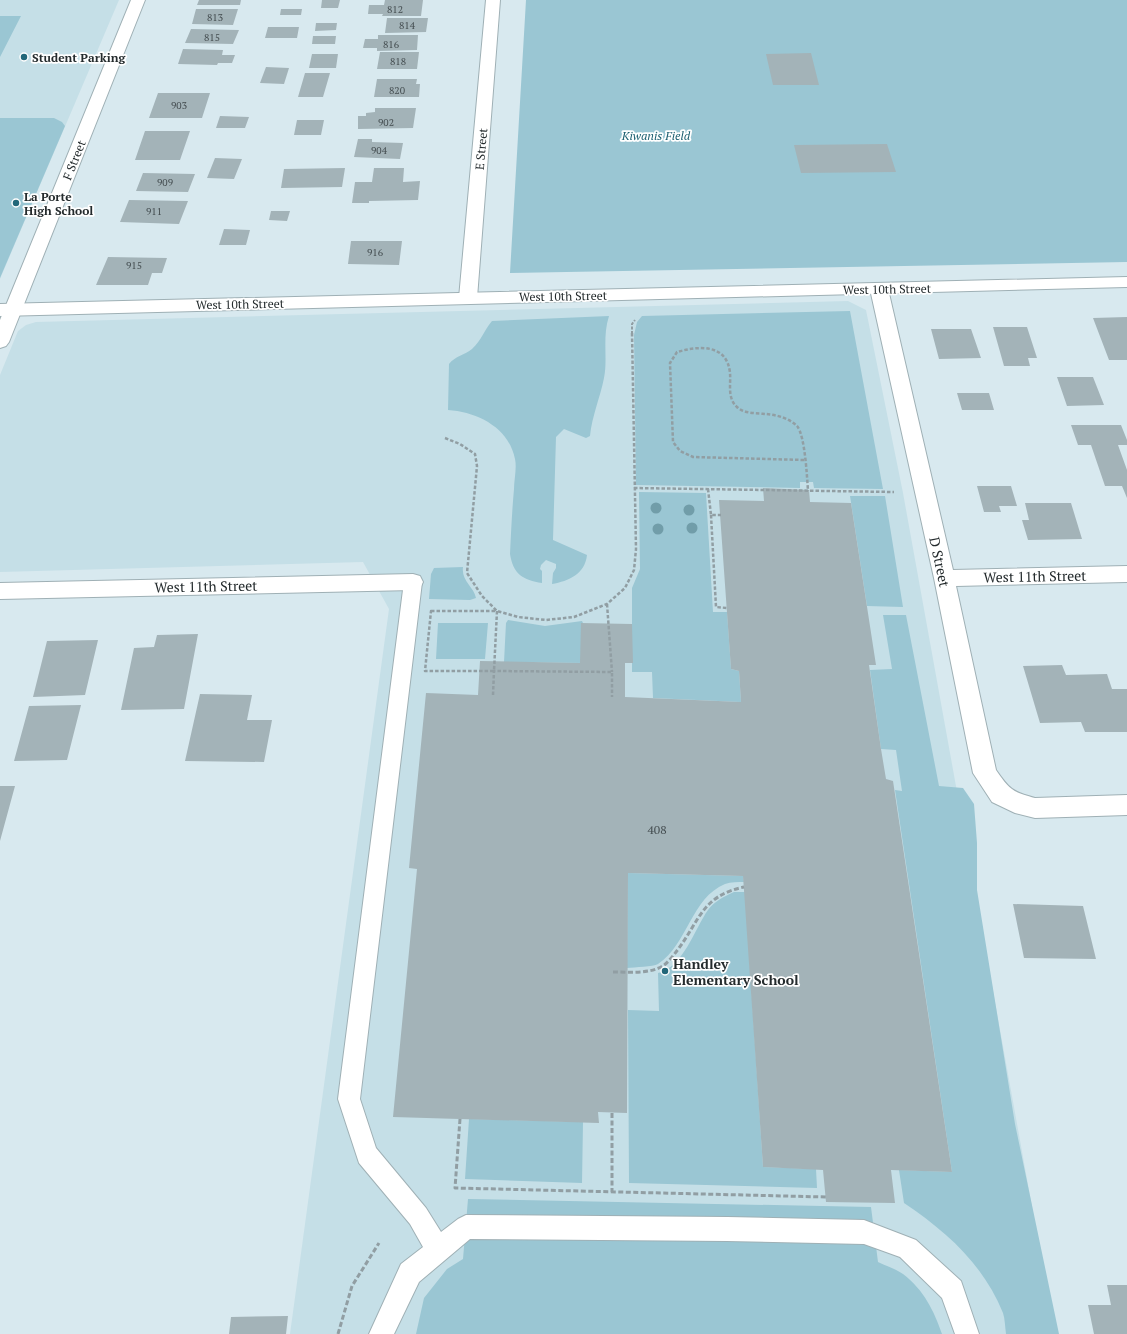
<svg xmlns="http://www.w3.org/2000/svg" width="1127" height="1334" font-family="'PT Serif',serif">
  <rect width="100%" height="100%" fill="#d8e9ef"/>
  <path fill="#c5dfe7" d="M0,0H119L0,279Z
    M848,301L866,310L903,493L1055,1334H290L389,609L363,562L0,572V375L18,331L26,325L36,322Z"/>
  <path fill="#9ac6d3" d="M526,0H1127V262L510,273Z
    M0,16H21L0,57Z
    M0,118H54L62,122L65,126L0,278Z
    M850,311L883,489L814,488L813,482H800V488L636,485L634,335L637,322L642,316Z
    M609,316C602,338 608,358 604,378C600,398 592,416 590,436L586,438L564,429L556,437L553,540L587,555C585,574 569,581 552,584L553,573L556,568V564L546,560L541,565L540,569L542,571V583C523,580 513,574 510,554C511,533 512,511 514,489C514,480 517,468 515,459C509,428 478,412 448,410L449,364C455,356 465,355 472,349C482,340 484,330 492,321Z
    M639,492L706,493L713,612H727L731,669L739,671L741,702L653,698L652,672H632V588L640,569Z
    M850,496H885L903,607L867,606Z
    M463,567C461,581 474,587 476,598L470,600L429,599L431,574L434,568Z
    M883,615H906L939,786L963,788L974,804L977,843V890L1015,1124L1059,1334H1006C1005,1327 1005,1319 1003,1313C983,1264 947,1232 904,1203L899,1170L952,1172L895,790L902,791L896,750L881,749L870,670L892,669Z
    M508,620L545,626L582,621L584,625V663L504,662L506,623Z
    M438,623H488L485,659H436Z
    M628,873L743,876L744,882C738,882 731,882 725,884C691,898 688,944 658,964C653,967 635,967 627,968Z
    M734,892H745L763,1167L816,1169L817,1188L629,1183L628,1010L659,1011L658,973C683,968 695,928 708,910C715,901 723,897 734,892Z
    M469,1119L583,1122L582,1183L465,1179Z
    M468,1199L871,1207L878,1262C886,1266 896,1269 903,1274C924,1290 934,1311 942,1334H416L424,1298L447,1269L463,1259Z"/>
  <path fill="#a3b3b8" d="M199,0H241L240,5H197Z
    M322,0H340L338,8H321Z
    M385,0H423L421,16H382L383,14H368L369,5H384Z
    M196,9H238L233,25L192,24Z
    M281,9H302L301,15H280Z
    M387,18H428L426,32L385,33Z
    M316,23H337L336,30L315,31Z
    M268,27H299L297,38H265Z
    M191,29L239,30L233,44L185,43Z
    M378,35H418L417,50L377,51V48H363L365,39H378Z
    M313,36H336L335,44H312Z
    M183,49L223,50L222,55H235L232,63H218L217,65L178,64Z
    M380,52H419L417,69H377Z
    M811,53L819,85H773L766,54Z
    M312,54H338L336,68H309Z
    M266,67L289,68L284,84L260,83Z
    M305,73H330L323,97H298Z
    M377,79H417L416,84H420L419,97H374Z
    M158,93H210L202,118H149Z
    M375,108H416L413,128L358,129V116H366V113L375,112Z
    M220,116L249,117L245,128H216Z
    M297,120H324L321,135H294Z
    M145,131H190L180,160H135Z
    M358,139H372V142L403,143L400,159L354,157Z
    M887,144L896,172L801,173L794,145Z
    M215,158L242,159L234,179L207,178Z
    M345,168L342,187L281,188L284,169Z
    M374,168H404L403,182L420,181L418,200L369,201V203H352L355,182H372Z
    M143,173L195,174L188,192L136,191Z
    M129,200L188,201L179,224L120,222Z
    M271,211H290L287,221L269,220Z
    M224,229L250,230L246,245H219Z
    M351,241H402L399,265L348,264Z
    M108,257L167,258L162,273H152L148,285H96Z
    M1127,317V360H1109L1093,318Z
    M993,327H1027L1037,358H1028L1030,366H1004Z
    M931,329H971L981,358L939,359Z
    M1057,377H1093L1104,405L1067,406Z
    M957,393H989L994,410H962Z
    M1071,425H1121L1127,440V445H1118L1127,470V498L1122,486H1105L1091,445H1078Z
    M977,486H1011L1017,506H999L1001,512H984Z
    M763,488L809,490L810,502L851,503L876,665H869L881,749L886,779L893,781L952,1172L891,1170L895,1203L826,1202L823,1170L763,1167L743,876L628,873L627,1113L598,1112L599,1123L393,1117L417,869L409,868L426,693L478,695L480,661L580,663L581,623L632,624L633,663H625V697L741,702L739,671L731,669L719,500L764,501Z
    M1025,503H1071L1082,539L1028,540L1022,520H1029Z
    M198,634L184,709L121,710L134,648L154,647L157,635Z
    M98,640L85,695L33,697L47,641Z
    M1062,665L1066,675L1107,674L1112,689H1127V732H1085L1081,722L1040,723L1023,666Z
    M200,694L252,695L247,720H272L264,762L185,761Z
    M81,705L67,760L14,761L29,706Z
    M0,786H15L0,841Z
    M1013,904L1083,906L1096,959L1024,958Z
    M1107,1285H1127V1334H1094L1088,1305H1111Z
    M288,1316L286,1334H229L231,1317Z"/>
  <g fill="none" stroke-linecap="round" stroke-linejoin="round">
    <g stroke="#9fb0b5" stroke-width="2">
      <path id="service" d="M413,576L419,577L422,582L360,1099L376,1148L426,1208L441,1232L458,1219L466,1215L727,1217L864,1220L916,1240L961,1281L979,1334H955L942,1298L900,1257L864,1244L727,1241L470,1239L419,1282L394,1334H369L401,1264L423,1247L410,1224L359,1163L338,1099L404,582L407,577Z"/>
    </g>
    <g stroke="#9fb0b5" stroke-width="2">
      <path id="minor" d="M131,0H145L9,342L6,346L0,348V320Z
        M486,0H500L477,298L474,302L468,303L462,302L459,298Z
        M879,284L885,285L888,289L953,570L1127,566V582L956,586L996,770C1009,789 1012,792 1035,798L1127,795V815L1035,818L1015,813L992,802L973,773L934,578L870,289L873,285Z
        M413,574L420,576L423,582L420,588L413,590L0,599V583Z"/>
    </g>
    <g stroke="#9fb0b5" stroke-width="2">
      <path id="tertiary" d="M1127,277V287L0,316V304Z"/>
    </g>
    <path stroke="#919ea3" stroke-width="2" stroke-dasharray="3 1.5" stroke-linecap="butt" d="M632,334V324L635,320"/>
    <path stroke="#919ea3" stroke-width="2.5" stroke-dasharray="3.5 2" stroke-linecap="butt" d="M445,438L460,444L475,454L477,466L467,573L482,596L497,611L518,617L546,620L574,617L607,604L625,588L634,570L636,549L632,333
      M804,460L693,457L680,451L673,442L670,363L677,352C698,346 727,343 730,373C731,384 727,398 737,407C744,414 757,413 766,414C777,415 789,418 797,426C805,435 807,477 808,491
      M634,488L894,492
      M708,489L711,515H721
      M711,515L716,607L727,608
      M607,604L612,672
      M431,611H497L494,671H425Z
      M493,695L494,671L612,672V697"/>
    <path stroke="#919ea3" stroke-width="3" stroke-dasharray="5 2.5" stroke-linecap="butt" d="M613,972C629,972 647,974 661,967C667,964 672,957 676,952C700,921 701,896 744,887
      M612,1113V1192
      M460,1119L455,1188L826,1197
      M338,1334L352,1286L379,1243"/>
    <use href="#service" fill="#fff" fill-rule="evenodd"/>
    <use href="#minor" fill="#fff" fill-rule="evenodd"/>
    <use href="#tertiary" fill="#fff" fill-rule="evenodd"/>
  </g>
  <g fill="#719da9">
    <circle cx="656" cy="508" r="5.5"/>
    <circle cx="689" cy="510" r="5.5"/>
    <circle cx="692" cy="528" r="5.5"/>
    <circle cx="658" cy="529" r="5.5"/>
  </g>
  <g fill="#236779" stroke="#fff" stroke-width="1.5">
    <circle cx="24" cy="57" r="4"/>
    <circle cx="16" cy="203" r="4"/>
    <circle cx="665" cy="971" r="4"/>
  </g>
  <g text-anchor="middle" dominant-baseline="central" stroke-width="3.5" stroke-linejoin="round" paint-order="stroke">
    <g font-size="10" fill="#444d50">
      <text x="395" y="9">812</text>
      <text x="215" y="17">813</text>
      <text x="407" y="25">814</text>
      <text x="212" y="37">815</text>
      <text x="391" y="44">816</text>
      <text x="398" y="61">818</text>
      <text x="397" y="90">820</text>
      <text x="179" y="105">903</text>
      <text x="386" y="122">902</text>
      <text x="379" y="150">904</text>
      <text x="165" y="182">909</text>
      <text x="154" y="211">911</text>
      <text x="375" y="252">916</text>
      <text x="134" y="265">915</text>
    </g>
    <g font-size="12" font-weight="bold" fill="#242b2d" stroke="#fff" text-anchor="start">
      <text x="32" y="57">Student Parking</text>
      <text x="24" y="196">La Porte<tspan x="24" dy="14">High School</tspan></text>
    </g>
    <g font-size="12" font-style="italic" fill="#1c5f70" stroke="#fff">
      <text x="656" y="135">Kiwanis Field</text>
    </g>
    <g font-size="12" fill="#242b2d" stroke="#fff">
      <text transform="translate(481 149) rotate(-85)">E Street</text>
      <text transform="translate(74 160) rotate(-68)">F Street</text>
      <text transform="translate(887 289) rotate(-1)">West 10th Street</text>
      <text transform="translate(563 296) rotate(-1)">West 10th Street</text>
      <text transform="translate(240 304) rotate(-1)">West 10th Street</text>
    </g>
    <g font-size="12" fill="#444d50">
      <text x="657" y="829">408</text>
    </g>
    <g font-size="14" fill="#242b2d" stroke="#fff">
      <text transform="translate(940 562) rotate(78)">D Street</text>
      <text transform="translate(1035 576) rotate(-1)">West 11th Street</text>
      <text transform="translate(206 586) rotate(-1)">West 11th Street</text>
    </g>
    <g font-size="14" font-weight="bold" fill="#242b2d" stroke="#fff" text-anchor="start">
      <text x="673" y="963">Handley<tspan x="673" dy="16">Elementary School</tspan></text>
    </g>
  </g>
</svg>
